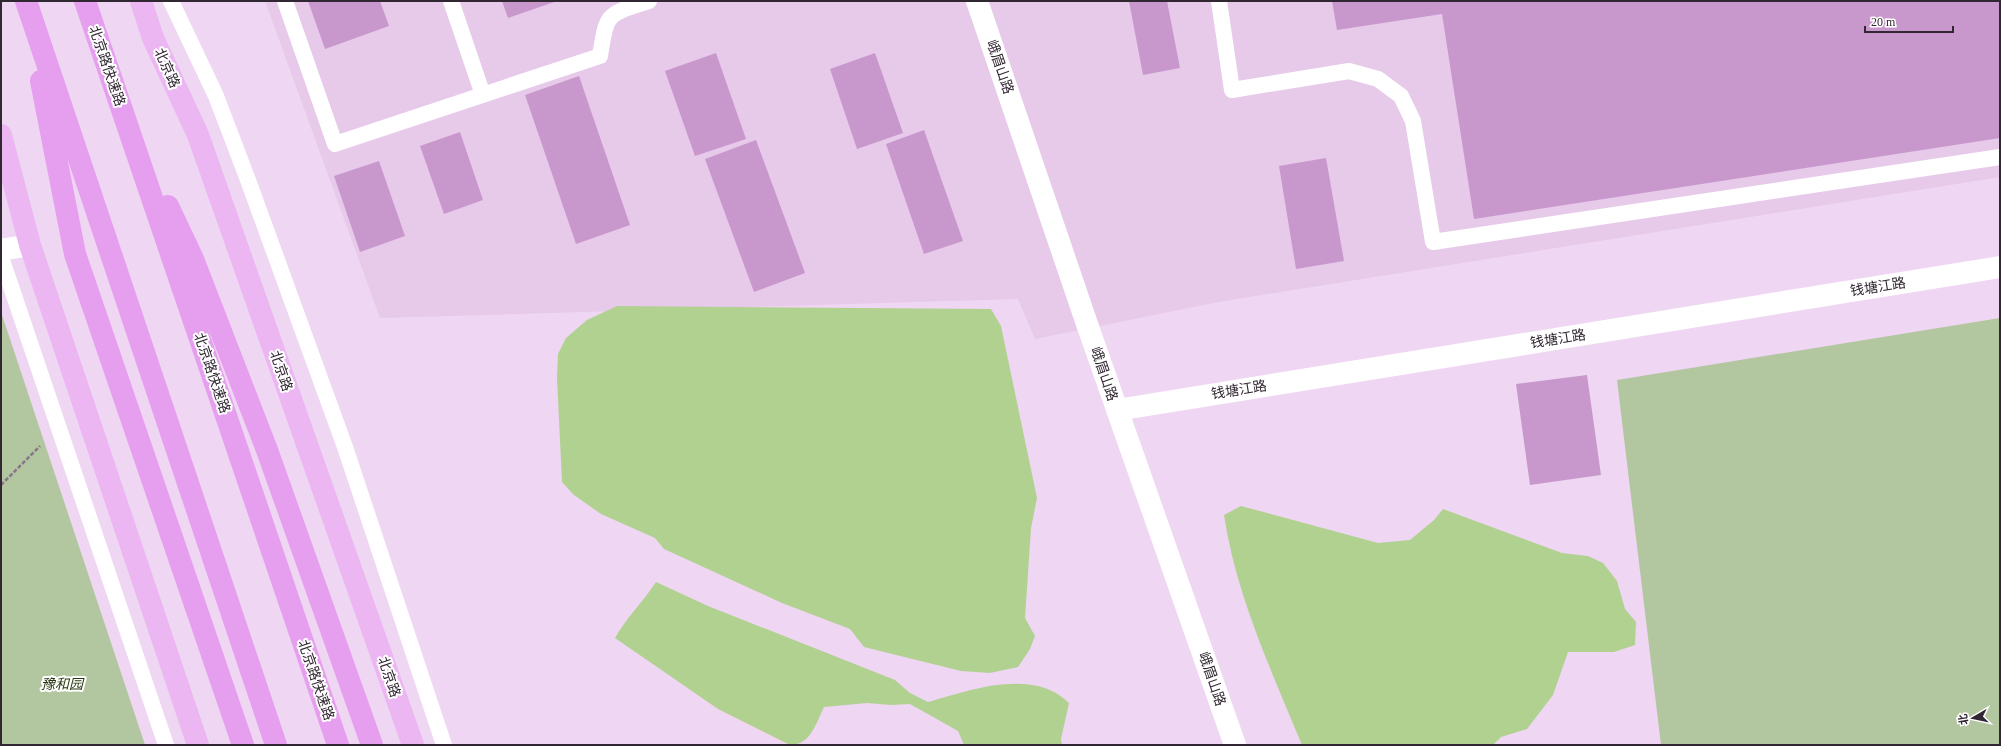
<svg xmlns="http://www.w3.org/2000/svg" width="2001" height="746" font-family="'Times New Roman','Noto Sans SC',serif">
  <rect width="100%" height="100%" fill="#efd6f2"/>
  <path fill="#e7c9ea" d="M265,1H2000V177L1218,302L1035,339L1018,299L380,318Z"/>
  <path fill="#b2c6a0" d="M1,312L145,745H1Z
    M2000,318V745H1661L1617,380Z"/>
  <path fill="#b1d191" d="M617,306L991,309L1001,326L1037,498L1031,528L1025,618L1035,636L1030,649L1018,667L990,673L961,671L864,647L850,629L782,603L664,549L655,538L601,514L574,495L562,482L557,378L558,354L566,338L587,320Z
    M1241,506L1378,543L1410,540L1434,520L1443,509L1562,553L1588,556L1603,563L1617,581L1625,609L1636,622L1635,645L1614,652H1568L1553,695L1527,729L1501,737L1493,745H1302C1271,670 1236,595 1224,515Z
    M656,582L708,606L895,680L910,693L928,702C969,690 1034,667 1069,703L1061,739L1062,745H964L958,731L910,704L891,705L867,703L824,707C816,723 811,745 790,745L718,709L615,638C626,618 643,602 656,582Z"/>
  <path fill="#c898cd" d="M308,1H380L389,26L325,49Z
    M502,1H557L508,18Z
    M1129,1H1167L1180,68L1143,75Z
    M1332,1H2000V138L1474,219L1442,14L1337,30Z
    M716,53L746,139L695,156L665,71Z
    M875,53L903,133L857,149L830,69Z
    M579,76L630,225L576,244L525,95Z
    M924,130L963,241L924,254L886,144Z
    M460,132L483,200L444,214L420,146Z
    M756,140L805,273L754,292L705,159Z
    M1326,158L1344,261L1296,269L1279,166Z
    M379,161L405,236L360,252L334,176Z
    M1587,375L1601,475L1530,485L1516,384Z"/>
  <g fill="none" stroke-linecap="round" stroke-linejoin="round">
    <path stroke="#877789" stroke-width="2.5" stroke-dasharray="4 2" stroke-linecap="butt" d="M1,485L40,446"/>
    <path stroke="#fff" stroke-width="16" d="M171,1L216,96L248,180L345,447L444,745
      M285,1L335,144L600,56C607,11 607,15 649,1
      M451,1L483,95
      M1219,1L1232,90L1349,71L1378,79L1401,96L1413,121L1433,242L2000,157
      M1,257L166,745"/>
    <path stroke="#fff" stroke-width="22" d="M977,1L1087,324L1235,745
      M1,250L30,245
      M1117,410L2000,267"/>
    <path stroke="#ecb6f3" stroke-width="22" d="M141,1L153,38L198,135L413,745
      M1,135L30,245L198,745"/>
    <path stroke="#e69eef" stroke-width="22" d="M26,1L276,745
      M85,1L338,745
      M41,81L75,254L243,745
      M168,206L193,259L267,450L372,745"/>
  </g>
  <g text-anchor="middle" dominant-baseline="central" stroke-width="4" stroke-linejoin="round" paint-order="stroke">
    <g font-size="14" fill="#312732" stroke="#fff">
      <text transform="translate(107 66) rotate(71)">北京路快速路</text>
      <text transform="translate(1000 67) rotate(71)">峨眉山路</text>
      <text transform="translate(167 68) rotate(66)">北京路</text>
      <text transform="translate(1878 287) rotate(-9)">钱塘江路</text>
      <text transform="translate(1558 339) rotate(-9)">钱塘江路</text>
      <text transform="translate(281 371) rotate(71)">北京路</text>
      <text transform="translate(212 373) rotate(71)">北京路快速路</text>
      <text transform="translate(1104 374) rotate(71)">峨眉山路</text>
      <text transform="translate(1239 390) rotate(-9)">钱塘江路</text>
      <text transform="translate(389 677) rotate(71)">北京路</text>
      <text transform="translate(1212 679) rotate(71)">峨眉山路</text>
      <text transform="translate(316 680) rotate(71)">北京路快速路</text>
    </g>
    <g font-size="14" font-style="italic" fill="#283b0e" stroke="#fff">
      <text x="62" y="684">豫和园</text>
    </g>
  </g>
  <rect width="2001" height="746" fill="none" stroke="#312732" stroke-width="4"/>
  <g transform="translate(1973 718) rotate(261)" stroke="#ffffff" stroke-width="3" paint-order="stroke">
  <path d="M0-3L7 15L0 10L-7 15Z" fill="#312732"/>
  <text y="-6" font-size="11" font-weight="bold" text-anchor="middle" fill="#312732">北</text>
  </g>
  <path d="M1865 26v6h88v-6" fill="none" stroke="#312732" stroke-width="2"/>
  <text x="1871" y="26" font-size="12" fill="#312732" stroke="#ffffff" stroke-width="3" paint-order="stroke">20 m</text>
</svg>
